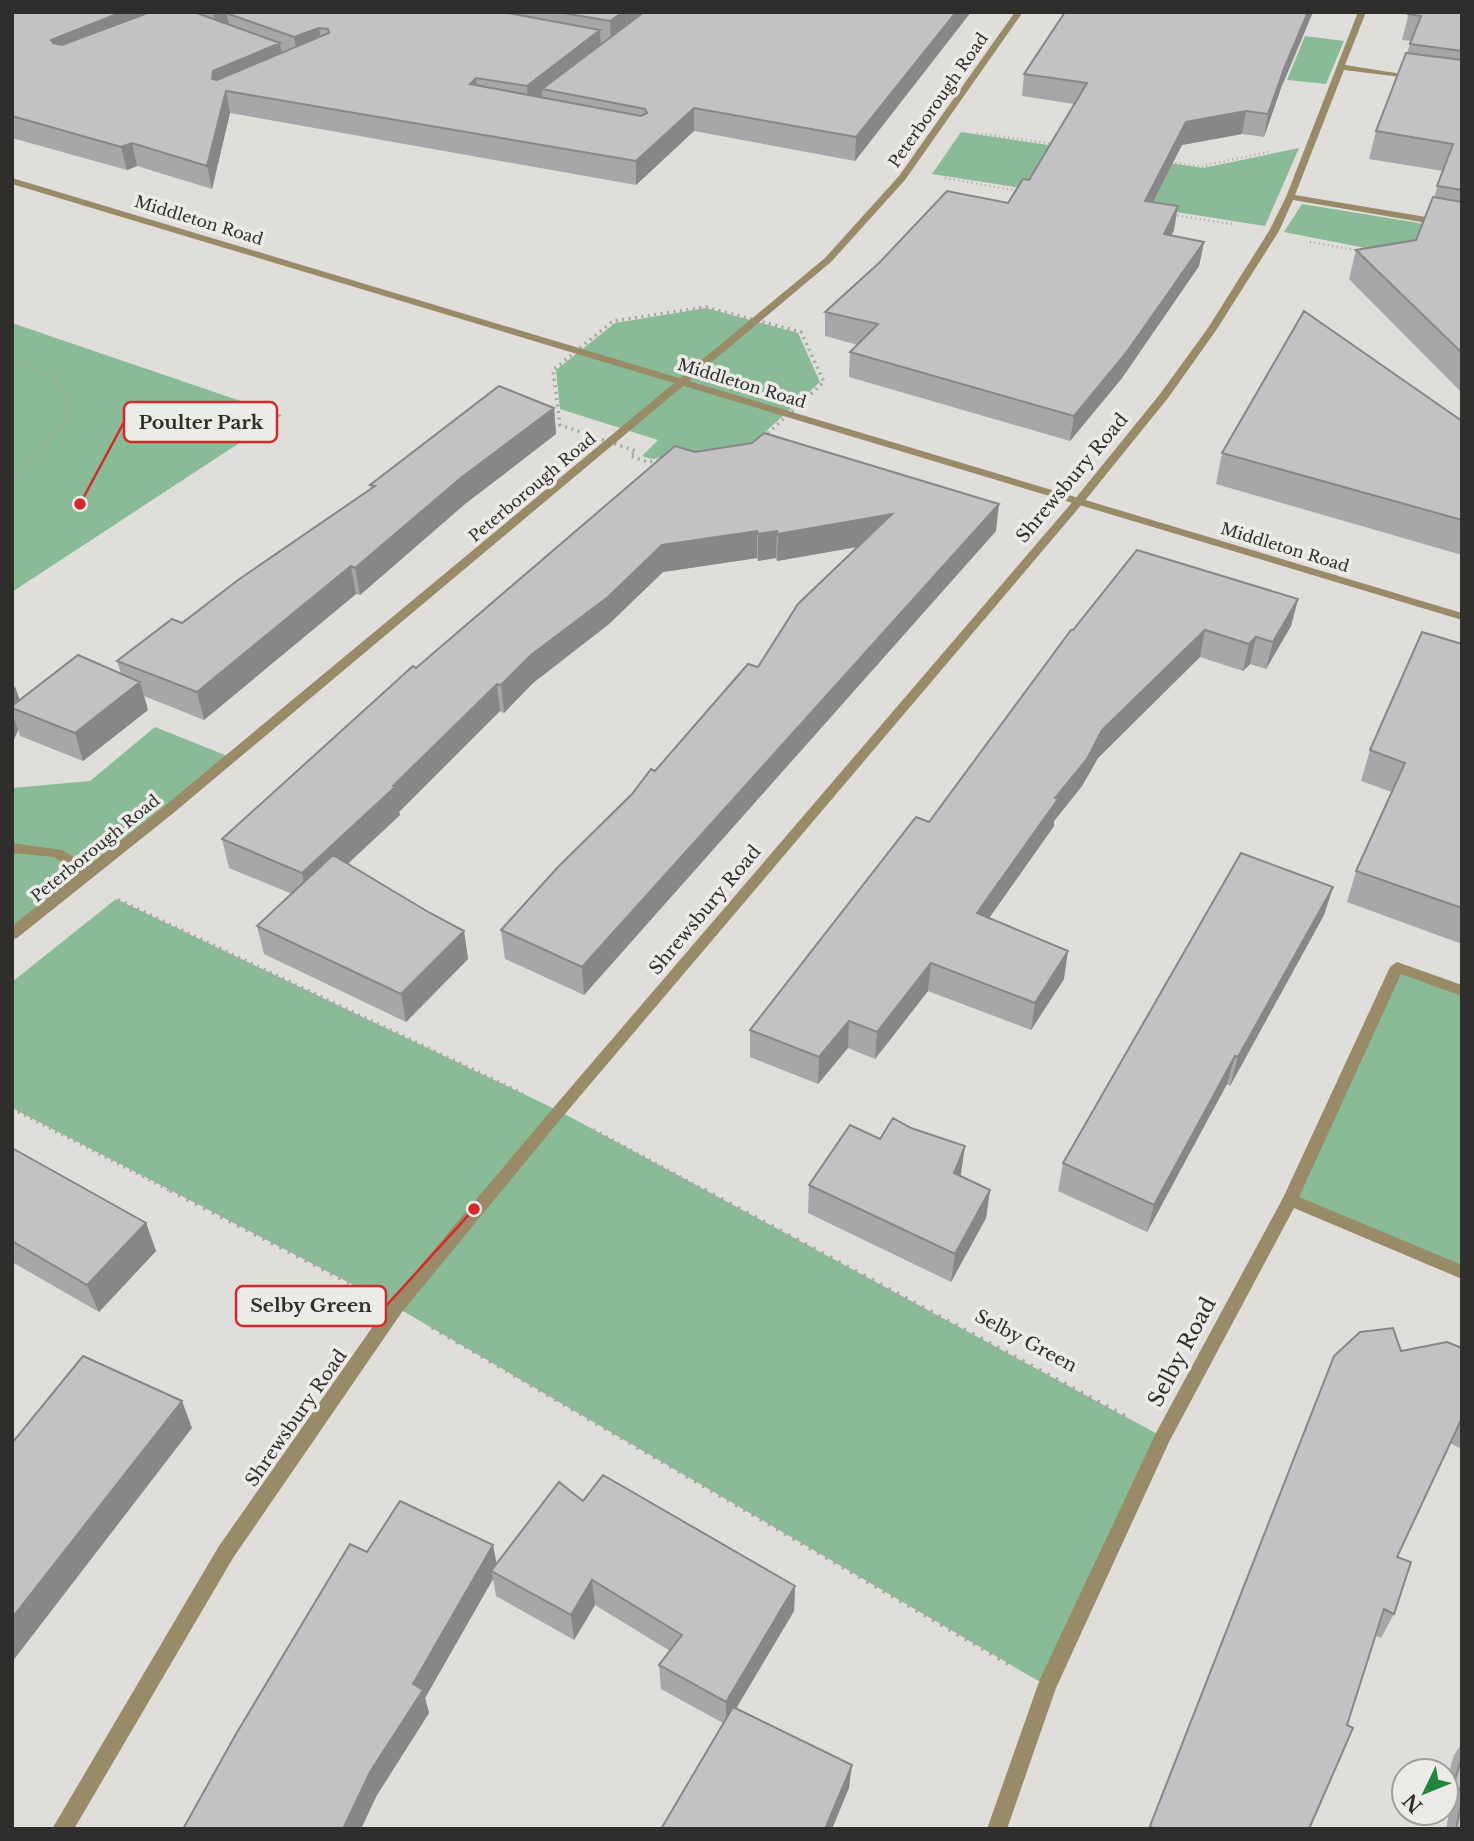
<svg xmlns="http://www.w3.org/2000/svg" width="1474" height="1841" font-family="'Libre Baskerville',serif">
  <rect width="100%" height="100%" fill="#e0dedb"/>
  <path fill="#88bb96" d="M1305,36L1344,41L1326,84L1287,80Z
    M961,132L1203,168L1299,148L1265,226L932,174Z
    M1302,204L1462,230V267L1284,232Z
    M706,308L798,333L820,382L752,444L651,459L642,456L658,440L560,409L556,370L615,323Z
    M12,323L50,336L282,415L12,592Z
    M155,727L230,757L12,934V788L90,781Z
    M116,899L559,1111L1163,1437L1047,1686L396,1307L12,1108V982Z
    M1397,967L1462,991V1272L1290,1200Z"/>
  <g fill="none" stroke-linecap="round" stroke-linejoin="round">
    <path stroke="#a8a6a4" stroke-width="2.5" stroke-dasharray="1 3.5" stroke-linecap="butt" d="M977,133L1055,144
      M1171,162L1259,175
      M1206,165L1269,152
      M945,178L1019,191
      M1173,215L1233,224
      M1310,242L1360,251"/>
    <path stroke="#a8a6a4" stroke-width="3.5" stroke-dasharray="2 4.5" stroke-linecap="butt" d="M706,307L801,332L824,382L754,446L648,462L630,456L636,451L560,425L553,370L613,321Z
      M12,357L54,377L69,400L65,423L12,478"/>
    <path stroke="#a8a6a4" stroke-width="4.5" stroke-dasharray="2 5" stroke-linecap="butt" d="M118,900L523,1094
      M12,1108L174,1192
      M593,1130L707,1192"/>
    <path stroke="#a8a6a4" stroke-width="5" stroke-dasharray="2.5 7" stroke-linecap="butt" d="M170,1190L360,1288
      M704,1190L1128,1418
      M432,1327L1011,1665"/>
    <path fill="#998b67" fill-rule="evenodd" d="M1015,12H1023L905,180L831,262L171,815L17,938L12,939V926L79,873L54,857L12,853V843L62,850L88,866L161,809L825,258L899,176Z
      M1358,12H1366L1345,65L1421,77L1417,79L1344,70L1295,195L1462,223V229L1293,200L1279,231L1217,329L1168,398L1083,503L564,1115L402,1312L233,1558L74,1829H52L219,1546L390,1302L554,1107L1075,499L1160,394L1208,328L1269,231L1286,197Z
      M1397,962L1462,985V996L1401,974L1299,1197L1462,1265V1279L1294,1208L1169,1442L1056,1688L1007,1829H987L1040,1679L1157,1431L1283,1198L1390,967Z"/>
    <path fill="#998b67" fill-rule="evenodd" d="M12,178L1462,613V620L12,184Z"/>
  </g>
  <path fill="#a8a6a8" d="M12,12H971L855,161L694,131L636,185L230,113L212,189L137,166L127,170L12,138Z
    M1065,12H1313L1281,88L1264,137L1242,134L1182,145L1153,202L1174,230L1171,236L1204,242L1199,266L1122,378L1070,441L849,377L850,352L858,345L825,336V312L1008,203L1029,180L1074,104L1022,96L1024,74Z
    M1409,12H1462V393L1349,279L1356,250L1416,240L1434,197L1443,171L1369,159L1376,131L1407,53L1411,41L1402,40Z
    M554,408L556,434L465,504L360,595L356,594L204,720L144,696L148,710L83,761L20,736L18,730L12,744V686L20,700L121,674L117,661L182,623L371,489L370,485Z
    M1462,421V555L1216,484L1222,453Z
    M695,452L996,531L584,995L505,959L501,930L655,771L758,667L858,547L777,561L776,558L758,561L757,558L663,572L609,624L533,683L504,713L500,711L399,812L400,815L348,863L430,913L464,931L468,959L406,1022L264,954L257,926L292,894L229,868L222,839L416,668Z
    M1298,599L1291,626L1266,669L1250,664L1243,671L1200,657L1098,758L1082,786L1054,821V826L989,918L1064,979L1031,1030L928,991L875,1059L848,1048L818,1084L750,1057V1030L929,822L1073,630Z
    M1462,644V944L1347,902L1356,871L1392,792L1361,781L1370,750Z
    M1333,887L1324,915L1230,1086L1227,1084L1147,1232L1058,1191L1063,1163Z
    M880,1139L961,1174L960,1176L990,1190L986,1218L951,1282L808,1213L809,1185Z
    M12,1148L146,1223L156,1251L99,1312L12,1262Z
    M1462,1348V1449L1450,1443L1397,1557L1394,1614L1381,1638L1376,1636L1309,1829H1149L1334,1356Z
    M583,1501L795,1586L794,1611L736,1709L849,1788L723,1723L661,1689L659,1665L670,1651L595,1605L574,1640L496,1596L493,1579L425,1698L429,1713L377,1795L367,1552L497,1563Z
    M1462,1743V1829H1446L1449,1813L1446,1811V1783L1454,1755Z"/>
  <path fill="#888788" d="M122,12H181L57,62L51,40Z
    M213,12H261L226,13L229,24L216,29Z
    M623,12H655L611,43L610,21Z
    M956,12H971L855,161L856,137Z
    M1308,12H1313L1281,88L1264,137L1268,114L1285,66Z
    M319,28L322,50L298,59L294,37Z
    M600,30L601,52L542,89V98L528,109L527,86Z
    M280,43L284,65L217,94L212,79L213,71Z
    M476,78L478,100L470,84Z
    M226,91L230,113L212,189L207,166Z
    M694,108V131L636,185V161Z
    M1246,111L1242,134L1182,145L1141,225L1145,201L1186,122Z
    M132,143L137,166L127,170L121,147Z
    M1178,206L1174,230L1160,258L1164,234Z
    M1204,242L1199,266L1122,378L1070,441L1074,416Z
    M554,408L556,434L465,504L360,595L355,568L462,477Z
    M999,504L996,531L584,995L582,967Z
    M892,514L890,541L777,561L778,534Z
    M757,531V558L663,572L609,624L533,683L504,713L501,685L531,655L662,545Z
    M777,531L776,558L758,561V534Z
    M351,566L356,594L204,720L197,692Z
    M1298,599L1291,626L1266,669L1273,642Z
    M1205,630L1200,657L1098,758L1082,786L1054,821V826L973,941L977,913L1102,730Z
    M1256,637L1250,664L1243,671L1249,644Z
    M140,682L148,710L83,761L75,733Z
    M497,684L500,711L399,812L400,815L308,901L302,873Z
    M15,686L24,713L12,708V693Z
    M12,712L18,730L12,744Z
    M1333,887L1324,915L1230,1086L1238,1057Z
    M464,931L468,959L406,1022L401,994Z
    M1068,951L1064,979L1031,1030L1035,1003Z
    M931,963L928,991L875,1059L877,1032Z
    M849,1021L848,1048L818,1084L819,1057Z
    M1235,1056L1227,1084L1147,1232L1154,1205Z
    M965,1146L961,1174L950,1201L954,1173Z
    M990,1190L986,1218L951,1282L955,1254Z
    M146,1223L156,1251L99,1312L87,1285Z
    M182,1401L192,1428L12,1662V1618Z
    M493,1545L498,1570L491,1571L493,1579L425,1698L429,1713L377,1795L361,1829H343L413,1684Z
    M592,1580L595,1605L574,1640L571,1615Z
    M795,1586L794,1611L726,1725V1702Z
    M852,1765L849,1788L832,1829H825Z"/>
  <path fill="#c3c1c3" stroke="#888788" stroke-width="2" d="M12,12H122L51,40L53,43L62,45L150,12H194L280,43L213,71L212,79L217,80L329,33L328,29L319,28L294,37L226,13L228,12H502L600,30L527,86L476,78L470,84L641,116L647,113L645,109L542,89L644,12H956L856,137L694,108L636,161L226,91L207,166L132,143L121,147L12,116Z
    M557,12H623L610,21Z
    M1065,12H1308L1285,66L1268,114L1246,111L1186,122L1145,201L1178,206L1164,234L1204,242L1126,353L1074,416L850,352L878,324L825,312L879,263L947,191L1008,203L1023,179L1029,180L1087,83L1024,74Z
    M1409,12H1462V51L1410,44L1421,16L1408,14Z
    M1406,53L1462,60V190L1437,186L1453,144L1376,131Z
    M1433,197L1462,202V353L1356,250L1416,240Z
    M1304,311L1462,421V520L1222,453Z
    M499,386L554,408L462,477L355,568L351,566L197,692L117,661L172,619L182,623L238,580L375,486L370,485Z
    M764,433L999,504L582,967L501,930L558,867L632,794L651,769L655,771L748,664L758,667L798,604L892,514L778,534L777,531L758,534L757,531L662,545L608,597L531,655L501,685L497,684L393,786L395,787L302,873L222,839L413,666L416,668L675,446L695,452L752,443Z
    M1137,550L1298,599L1273,642L1256,637L1249,644L1205,630L1102,730L1087,759L1055,798L1058,799L977,913L1068,951L1035,1003L931,963L877,1032L849,1021L819,1057L750,1030L916,817L929,822L1071,630H1073Z
    M1422,632L1462,644V908L1356,871L1405,763L1370,750Z
    M78,655L140,682L75,733L12,708V706Z
    M1241,853L1333,887L1238,1057L1235,1056L1154,1205L1063,1163Z
    M333,855L430,913L464,931L401,994L257,926Z
    M893,1118L911,1128L965,1146L954,1173L990,1190L955,1254L809,1185L850,1125L880,1139Z
    M12,1148L146,1223L87,1285L12,1241Z
    M1393,1328L1401,1351L1447,1342L1462,1348V1418L1397,1557L1411,1562L1394,1614L1384,1609L1347,1725L1353,1728L1309,1829H1155L1150,1826L1334,1356L1360,1332Z
    M83,1356L182,1401L12,1618V1443Z
    M603,1475L795,1586L726,1702L659,1665L682,1635L592,1580L571,1615L491,1571L559,1482L583,1501Z
    M400,1501L493,1545L413,1684L423,1690L370,1772L343,1829H183L236,1734L350,1544L367,1552Z
    M733,1707L852,1765L825,1829H661Z
    M1462,1757V1790L1453,1786Z
    M1462,1800V1829H1456Z"/>
  <g text-anchor="middle" dominant-baseline="central" stroke-width="7" stroke-linejoin="round" paint-order="stroke">
    <g font-size="16" fill="#2f2e2d" stroke="#edebe8">
      <text transform="translate(938 100) rotate(-55)">Peterborough Road</text>
      <text transform="translate(199 220) rotate(17)">Middleton Road</text>
      <text transform="translate(742 383) rotate(17)">Middleton Road</text>
      <text transform="translate(532 487) rotate(-40)">Peterborough Road</text>
      <text transform="translate(1285 547) rotate(17)">Middleton Road</text>
      <text transform="translate(95 848) rotate(-39)">Peterborough Road</text>
    </g>
    <g font-size="18" fill="#2f2e2d" stroke="#edebe8">
      <text transform="translate(1072 478) rotate(-50)">Shrewsbury Road</text>
      <text transform="translate(705 910) rotate(-50)">Shrewsbury Road</text>
      <text transform="translate(1026 1341) rotate(28)">Selby Green</text>
      <text transform="translate(296 1418) rotate(-55)">Shrewsbury Road</text>
    </g>
    <g font-size="21" fill="#2f2e2d" stroke="#edebe8">
      <text transform="translate(1182 1352) rotate(-62)">Selby Road</text>
    </g>
  </g>
  <path fill="none" stroke="#d62828" stroke-width="2.5" d="M80 504L124 422M474 1209L386 1306"/>
  <g fill="#d62828" stroke="#edebe8" stroke-width="2.5">
    <circle cx="80" cy="504" r="7"/>
    <circle cx="474" cy="1209" r="7"/>
  </g>
  <g fill="#edebe8" stroke="#d62828" stroke-width="2.5">
    <rect x="124" y="402" width="153" height="40" rx="7"/>
    <rect x="236" y="1286" width="150" height="40" rx="7"/>
  </g>
  <g font-size="19" text-anchor="middle" font-weight="bold" fill="#2f2e2d">
    <text x="201" y="429">Poulter Park</text>
    <text x="311" y="1312">Selby Green</text>
  </g>
  <rect width="1474" height="1841" fill="none" stroke="#2f2e2d" stroke-width="28"/>
  <g transform="translate(1425 1792) rotate(227)"><circle r="33" fill="#edebe8" stroke="#a19f9d" stroke-width="2"/>
  <path d="M0-5L12 26L0 18L-12 26Z" fill="#228539"/>
  <text y="-10" font-size="19" font-weight="bold" text-anchor="middle" fill="#2f2e2d">N</text>
  </g>
</svg>
